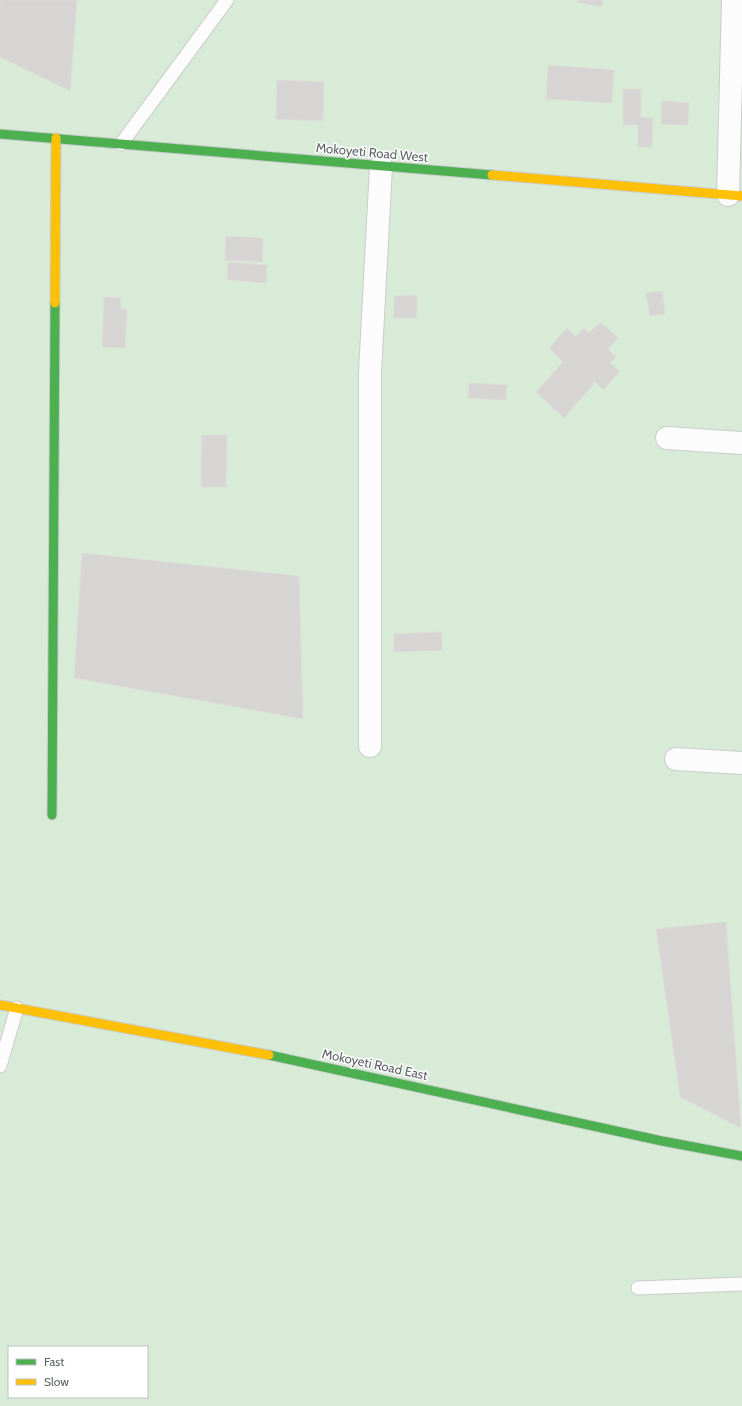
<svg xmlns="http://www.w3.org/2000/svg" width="742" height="1406" font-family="Cabin,sans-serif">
  <rect width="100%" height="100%" fill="#efeeea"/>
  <path fill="#d8ebd6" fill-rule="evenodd" d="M0,0H742V1406H0ZM9,1347H147V1397H9Z"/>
  <path fill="#d6d5d3" stroke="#deddd9" d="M0,0H77L70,91L0,57Z
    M578,0H603L602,7L578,2Z
    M548,65L614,70L612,103L546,99Z
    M277,80L324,82L323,121L276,119Z
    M623,89H641V117L653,118L652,147H638V125H623Z
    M662,101L689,103L688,125L661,124Z
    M226,236L263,238L262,262L225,260Z
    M228,262L267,265L266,283L227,280Z
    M662,291L665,314L650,316L646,293Z
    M417,295V318H394V296Z
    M104,297L121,298V309H127L125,348L102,347Z
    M600,322L618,338L608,349L616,357L610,363L620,371L603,390L594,381L592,384L593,385L564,418L536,392L563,362L549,348L567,328L576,337L584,328L589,333Z
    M469,383L507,385L506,400L468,398Z
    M202,435H227L226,487H201Z
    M82,553L299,576L303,719L74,678Z
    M442,632V650L394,652V634Z
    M726,922L741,1128L680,1097L656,929Z"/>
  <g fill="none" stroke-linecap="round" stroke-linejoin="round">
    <g stroke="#cbcccc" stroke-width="15">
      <path id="lane" d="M121,144L227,0
        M0,1066L17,1008
        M638,1288L742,1284"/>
    </g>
    <g stroke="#cbcccc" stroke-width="24">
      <path id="street" d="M728,195L733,0
        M667,438L742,443
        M370,746V373L381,166
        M676,759L742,763"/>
    </g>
    <g stroke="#cacacb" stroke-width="11">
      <path id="fast" d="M0,134L492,175
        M52,815L55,303
        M269,1055L662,1141L742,1156"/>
    </g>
    <g stroke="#cacacb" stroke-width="11">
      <path id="slow" d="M492,175L742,196
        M55,303L56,138
        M0,1005L269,1055"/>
    </g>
    <use href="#lane" stroke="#fdfcfc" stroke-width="13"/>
    <use href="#street" stroke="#fdfcfc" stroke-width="22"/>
    <use href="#fast" stroke="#4caf50" stroke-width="9"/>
    <use href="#slow" stroke="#ffc107" stroke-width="9"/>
  </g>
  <g text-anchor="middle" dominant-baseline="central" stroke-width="3" stroke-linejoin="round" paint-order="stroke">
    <g font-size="13" fill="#5f6368" stroke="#fff">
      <text transform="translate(372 152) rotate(5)">Mokoyeti Road West</text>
      <text transform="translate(375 1064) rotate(12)">Mokoyeti Road East</text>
    </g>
  </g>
  <rect x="8" y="1346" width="140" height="52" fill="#ffffff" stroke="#bfc1c3"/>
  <rect x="16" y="1359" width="20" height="6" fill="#4caf50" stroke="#bfc1c3"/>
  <text x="44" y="1366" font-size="12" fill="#5f6368">Fast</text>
  <rect x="16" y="1379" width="20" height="6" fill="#ffc107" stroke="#bfc1c3"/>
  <text x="44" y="1386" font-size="12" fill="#5f6368">Slow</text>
</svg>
